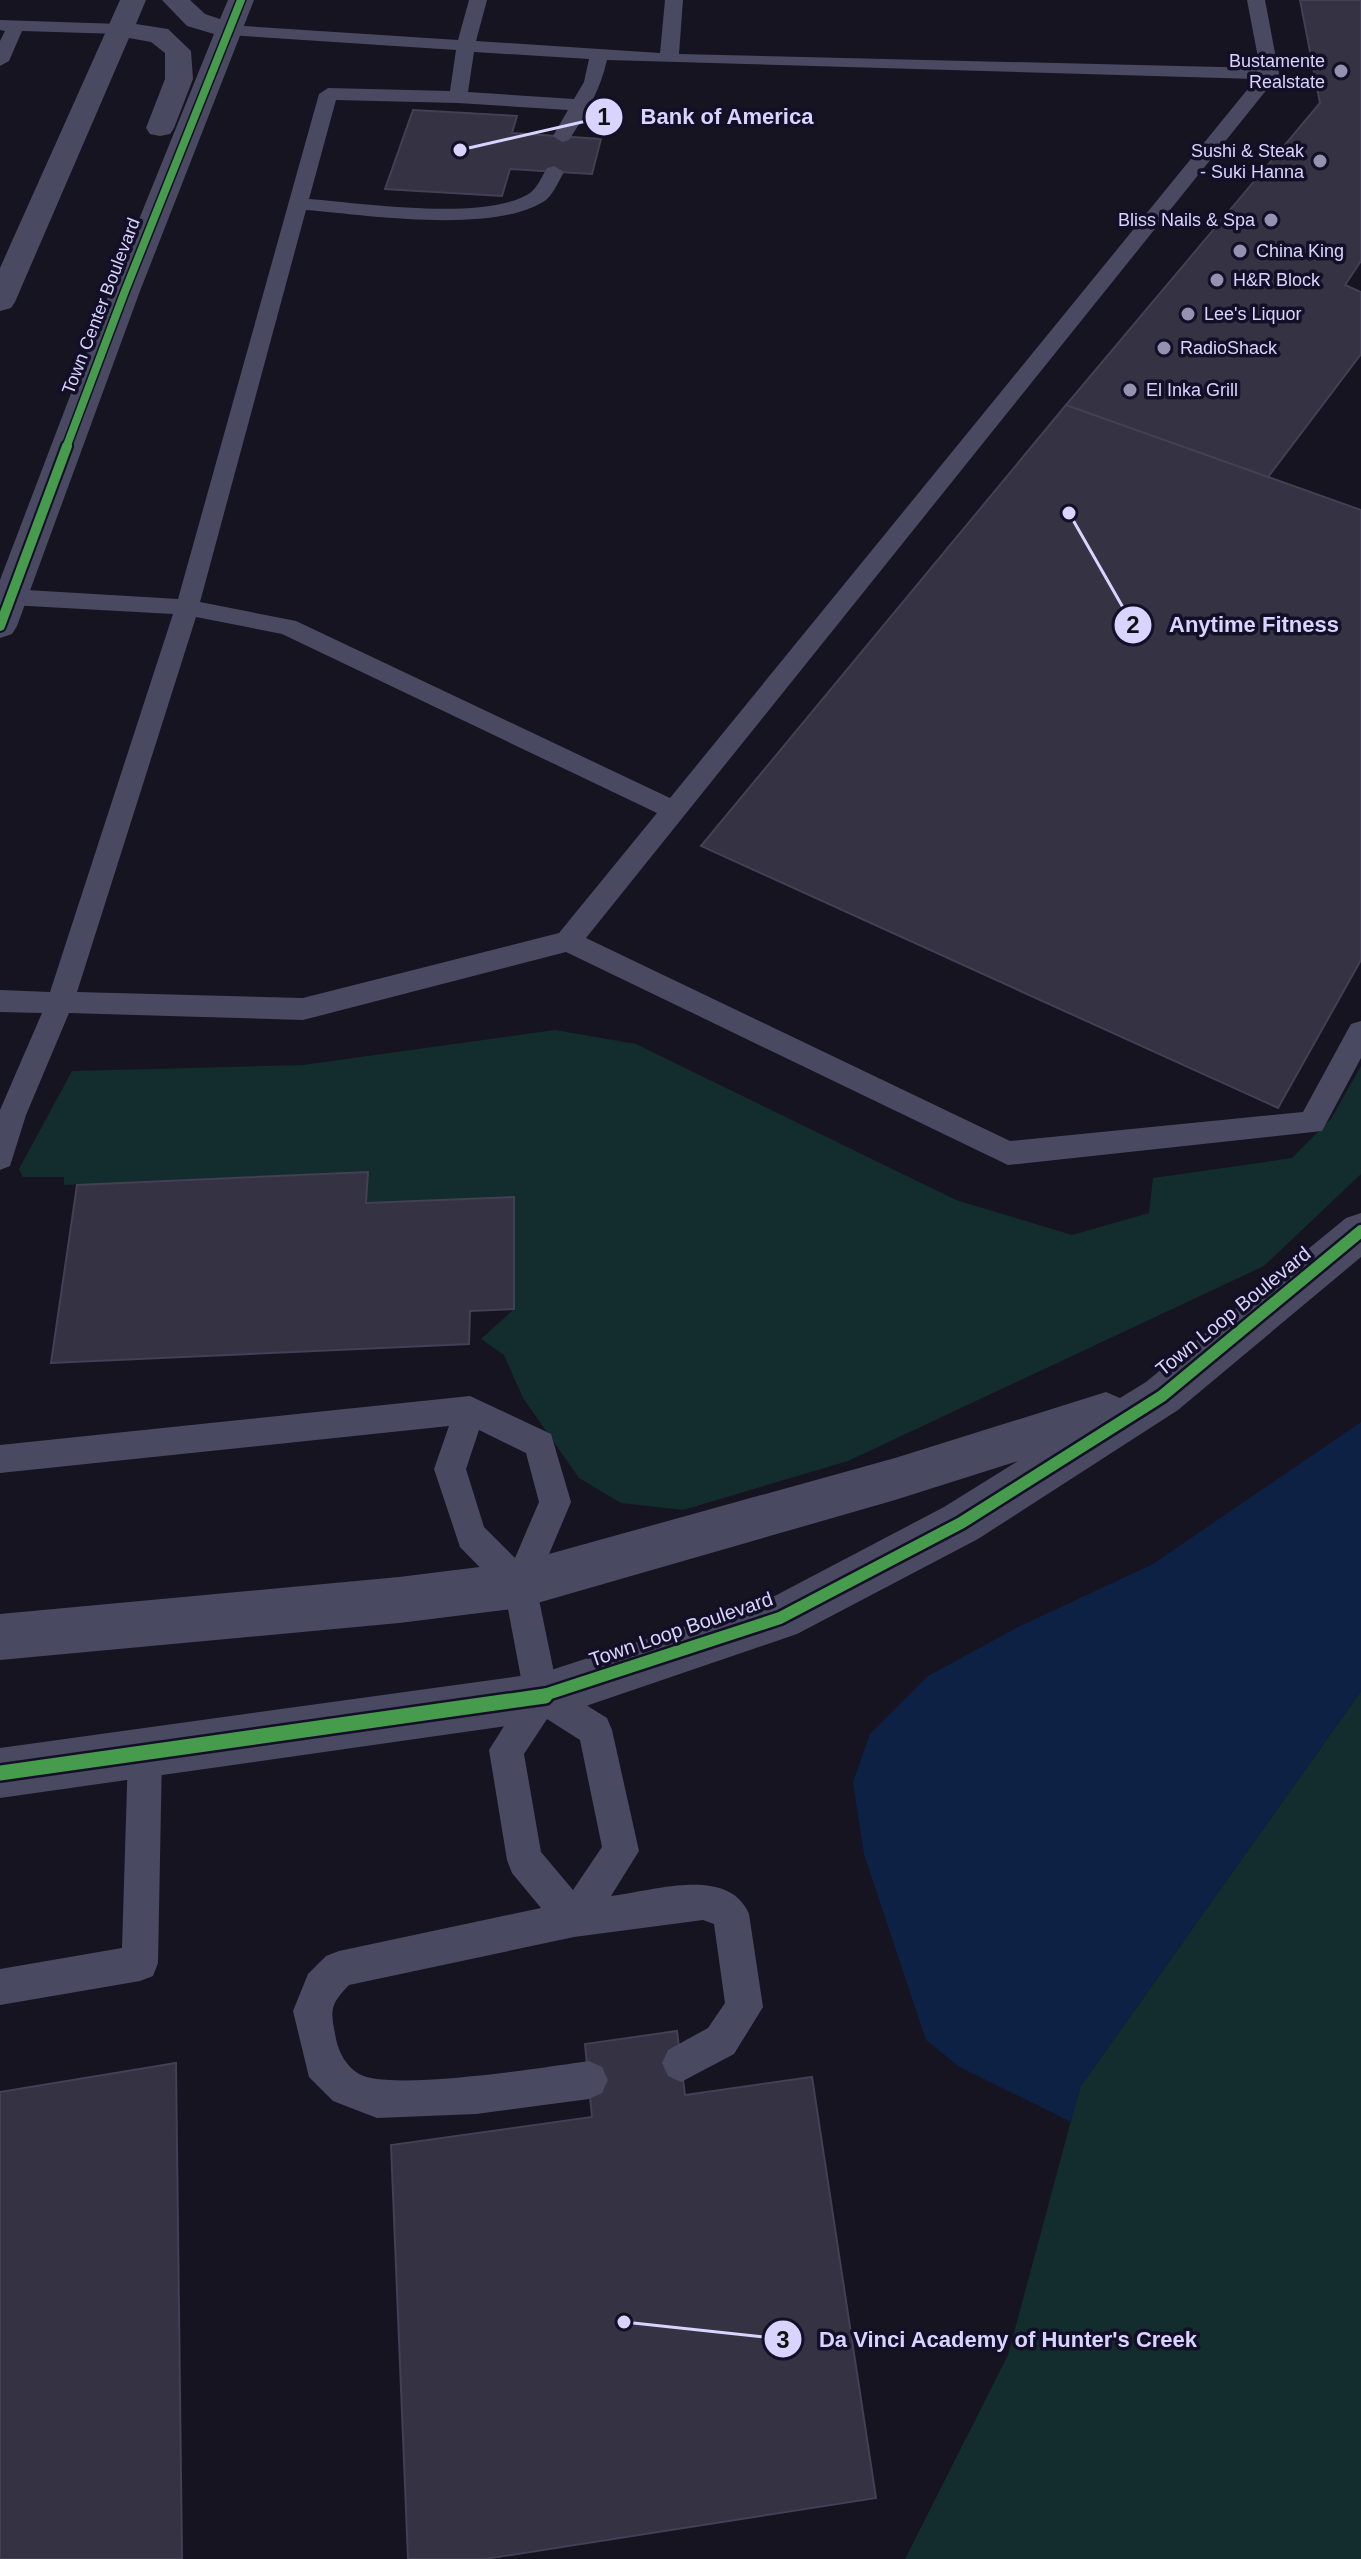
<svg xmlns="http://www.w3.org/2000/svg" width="1361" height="2559" font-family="Helvetica,sans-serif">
  <rect width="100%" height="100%" fill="#161421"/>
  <path fill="#132c2d" d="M555,1030L636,1044L956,1200L1072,1235L1149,1213L1153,1178L1292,1158L1331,1119L1361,1066V1174L1264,1266L848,1461L683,1510L621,1503L579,1478L523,1398L504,1355L481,1339L514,1309V1197L366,1203L367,1172L64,1185V1177H23L19,1169L72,1071L303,1065Z
    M1361,1691V2559H905L1008,2355L1080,2087Z"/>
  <path fill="#0d2144" d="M1361,1422V1691L1080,2087L1071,2122L958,2066L926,2040L864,1854L853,1782L870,1734L928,1676L1018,1627L1153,1564Z"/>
  <path fill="#343243" stroke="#433f54" stroke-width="2" d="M1300,0H1361V261L1345,285L1361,292V354L1268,477L1066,405L1320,103Z
    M413,110L517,116L512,133L601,139L592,174L510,169L502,196L385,189Z
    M1066,405L1361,510V960L1278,1108L701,846Z
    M368,1172L366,1203L514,1197V1309L470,1311L469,1344L51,1363L77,1185Z
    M677,2031L685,2095L812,2077L876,2498L485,2559H408L391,2145L592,2117L585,2044Z
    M176,2063L182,2559H0V2092Z"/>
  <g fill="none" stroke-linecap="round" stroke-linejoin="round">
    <path fill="#4a4962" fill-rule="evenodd" d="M469,0H487L476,41L660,53L665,0H683L679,54L1260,68L1247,0H1265L1279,74L1276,78L586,938L1010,1141L1303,1112L1351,1024L1361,1021V1058L1322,1131L1008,1165L566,952L303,1020L69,1013L26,1115L10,1166L0,1170V1110L42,1013L0,1012V990L50,992L173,614L10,605L2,603L0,594L10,589L178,599L319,94L328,88L450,91L456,50L228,35L219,30L228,25L458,40ZM474,52L589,59L584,82L574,99L468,92ZM607,60L1256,79L670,798L296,621L200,602L306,210C367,215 490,234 543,202C553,196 558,182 564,172L554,166L547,168C542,176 538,187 530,193C486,222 361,203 309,199L336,100L458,103L568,110L553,136L562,142L569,140C586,114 600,91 607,60ZM196,617L282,634L657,813L559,933L303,998L77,992Z
      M0,20L120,24L129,29L120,34L22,31L9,61L0,66V41L5,31L0,30Z
      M470,1396L551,1434L571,1502L536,1585L557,1687L607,1718L612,1730L639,1851L611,1896C652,1891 729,1865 749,1914L763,2007L734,2054L681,2082L668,2076L662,2063L668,2050L708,2028L725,2003L714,1924L703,1920L574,1937L349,1985C328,2006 331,2012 336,2039C339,2053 346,2066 359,2074C390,2092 547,2067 589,2061L602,2067L608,2080L602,2093L589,2099L476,2114L377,2118L333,2101L309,2077L293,2011L308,1974L326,1956L339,1951L541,1908L512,1873L507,1860L489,1750L524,1694L505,1593L460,1547L434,1469L449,1426L0,1473V1445ZM479,1430L526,1453L539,1502L515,1558L484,1527L466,1469ZM547,1719L580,1740L602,1847L573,1890L541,1852L524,1754Z
      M145,1737L157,1742L162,1754L158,1963L153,1976L140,1981L0,2005V1969L122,1948L128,1754L133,1742Z"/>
    <path fill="#4a4962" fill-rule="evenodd" d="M120,0H146L136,24L168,29L191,51L193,79L174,128L170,134L160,136L150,134L146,128L165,79V53L151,42L129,38L15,302L11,308L0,311V268Z
      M162,0H190L205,14L220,19L228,0H254L140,291L17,626L12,634L0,638V580L110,291L214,34L187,26Z
      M1361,1213V1257L1178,1410L978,1539L797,1634L542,1721L0,1798V1748L542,1673L769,1599L944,1507L1018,1461L895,1500L520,1608L399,1623L0,1660V1614L399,1577L520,1562L895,1458L1106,1392L1120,1398L1146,1382L1346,1218Z"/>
    <g stroke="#130f26" stroke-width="11">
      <path id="cycleway-far3" d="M66,448L125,291L241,0"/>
    </g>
    <g stroke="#130f26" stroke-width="14">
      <path id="cycleway-far2" d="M0,626L67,446"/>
    </g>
    <g stroke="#130f26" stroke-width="17">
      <path id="cycleway-far1" d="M535,1698L780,1618L961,1523L1162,1396L1361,1231"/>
    </g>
    <g stroke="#130f26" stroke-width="20">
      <path id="cycleway" d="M0,1773L545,1696"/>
    </g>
    <use href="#cycleway-far3" stroke="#469c4c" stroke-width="8"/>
    <use href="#cycleway-far2" stroke="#469c4c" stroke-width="10"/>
    <use href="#cycleway-far1" stroke="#469c4c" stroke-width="12"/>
    <use href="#cycleway" stroke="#469c4c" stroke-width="15"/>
  </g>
  <g fill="#9591b1" stroke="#130f26" stroke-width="3">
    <circle cx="1341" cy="71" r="8"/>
    <circle cx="1320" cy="161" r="8"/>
    <circle cx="1271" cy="220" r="8"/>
    <circle cx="1240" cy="251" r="8"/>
    <circle cx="1217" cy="280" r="8"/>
    <circle cx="1188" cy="314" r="8"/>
    <circle cx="1164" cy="348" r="8"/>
    <circle cx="1130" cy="390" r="8"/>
  </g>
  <g text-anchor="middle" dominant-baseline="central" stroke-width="7" stroke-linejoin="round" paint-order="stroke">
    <g font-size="18" fill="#d9d4ff" stroke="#130f26" text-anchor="start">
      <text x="1325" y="61" text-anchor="end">Bustamente<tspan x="1325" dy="21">Realstate</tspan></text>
      <text x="1304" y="151" text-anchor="end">Sushi &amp; Steak<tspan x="1304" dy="21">- Suki Hanna</tspan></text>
      <text x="1255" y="220" text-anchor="end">Bliss Nails &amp; Spa</text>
      <text x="1256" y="251">China King</text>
      <text x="1233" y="280">H&amp;R Block</text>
      <text x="1204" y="314">Lee's Liquor</text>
      <text x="1180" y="348">RadioShack</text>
      <text x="1146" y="390">El Inka Grill</text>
    </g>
    <g font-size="18" fill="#d9d4ff" stroke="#130f26">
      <text transform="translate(101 306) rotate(-69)">Town Center Boulevard</text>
    </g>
    <g font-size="20" fill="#d9d4ff" stroke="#130f26">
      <text transform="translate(1233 1311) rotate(-39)">Town Loop Boulevard</text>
      <text transform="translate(681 1629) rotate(-19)">Town Loop Boulevard</text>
    </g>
  </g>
  <path fill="none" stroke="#d9d4ff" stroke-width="3" d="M460 150L604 117M1069 513L1133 625M624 2322L783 2339"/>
  <g fill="#d9d4ff" stroke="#130f26" stroke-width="3">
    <circle cx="460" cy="150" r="8"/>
    <circle cx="1069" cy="513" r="8"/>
    <circle cx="624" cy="2322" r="8"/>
    <circle cx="604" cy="117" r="20"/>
    <circle cx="1133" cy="625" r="20"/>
    <circle cx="783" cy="2339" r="20"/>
  </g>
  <g font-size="24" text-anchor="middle" font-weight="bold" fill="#111">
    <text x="604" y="125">1</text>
    <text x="1133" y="633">2</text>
    <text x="783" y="2348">3</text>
  </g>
  <g font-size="22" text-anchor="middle" font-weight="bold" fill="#d9d4ff" stroke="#130f26" stroke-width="7" stroke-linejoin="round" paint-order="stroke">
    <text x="727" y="124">Bank of America</text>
    <text x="1254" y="632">Anytime Fitness</text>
    <text x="1008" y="2347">Da Vinci Academy of Hunter's Creek</text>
  </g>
</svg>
